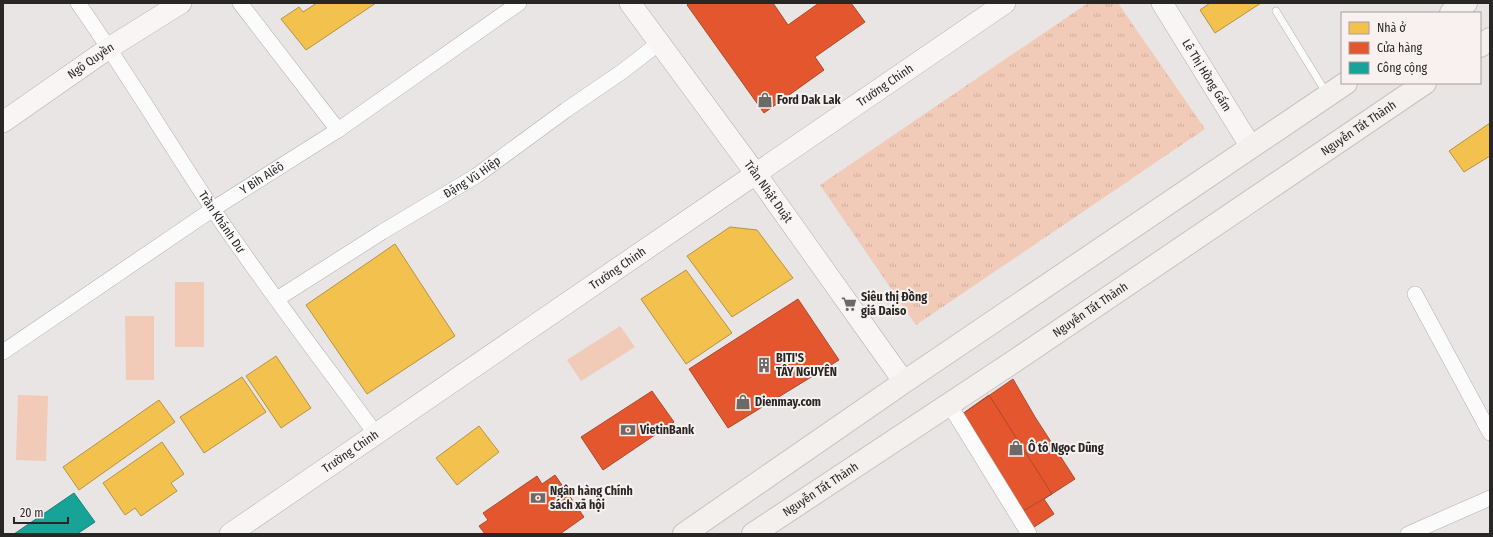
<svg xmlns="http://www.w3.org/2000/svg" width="1493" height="537" font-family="'Fira Sans Condensed',sans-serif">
  <defs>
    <pattern id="grass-tufts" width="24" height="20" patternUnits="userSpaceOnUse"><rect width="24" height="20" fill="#f1cab8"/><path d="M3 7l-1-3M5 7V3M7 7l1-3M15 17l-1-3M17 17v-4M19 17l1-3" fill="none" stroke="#cfae9e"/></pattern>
  </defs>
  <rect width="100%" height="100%" fill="#e8e5e4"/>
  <path fill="url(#grass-tufts)" d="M1088,3H1118L1205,129L916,325L820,185Z"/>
  <path fill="#f1cab8" d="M175,282H204V347H175Z
    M125,316H154V380H126Z
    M620,326L635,347L581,381L567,360Z
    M18,395L48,396L46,461L16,460Z"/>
  <path fill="#f2c14e" stroke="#b69342" d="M317,3H376L306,50L281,19L299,7L303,12Z
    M1210,3H1261L1215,33L1200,10Z
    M1490,123V156L1464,172L1449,151Z
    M730,227L757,230L793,278L732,317L687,256Z
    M395,244L455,336L367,394L306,305Z
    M686,270L732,333L686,364L641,299Z
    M276,356L311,408L281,428L246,376Z
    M242,377L266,412L204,453L180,417Z
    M159,400L175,422L79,490L63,467Z
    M479,426L499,452L457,485L436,458Z
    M162,442L184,474L171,483L177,491L141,516L135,508L125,515L103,483Z"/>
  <path fill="#e4572e" stroke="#ac492c" d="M689,3H773L788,25L819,3H851L865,22L815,57L824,70L764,113L687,5Z
    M798,299L839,360L728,428L689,369Z
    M1013,379L1035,417L1075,479L1044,499L1054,514L1028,531L958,417Z
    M652,391L674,422L603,470L581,437Z
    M989,395L1052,494L1018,514L958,417Z
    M555,475L584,517L560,534H485L479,526L488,520L483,513L537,476L542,484Z"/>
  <path fill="#17a398" stroke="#1c7e76" d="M74,493L95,522L77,534H14Z"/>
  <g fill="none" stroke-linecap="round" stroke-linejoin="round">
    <g stroke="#b2afae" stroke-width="8">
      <path id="lane" d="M1276,11L1327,94"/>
    </g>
    <g stroke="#b2afae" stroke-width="16">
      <g id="street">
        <path id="s1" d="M78,3C125,70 167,140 212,208C264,285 321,359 375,433"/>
        <path d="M240,3L338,130"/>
        <path d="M1415,294L1490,433"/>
        <path id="s2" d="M277,299L382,232L476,176L566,110L623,71L659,43"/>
        <path id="s3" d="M3,352L213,209L338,130L519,3"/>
        <path d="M949,404L1029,534"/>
        <path d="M1408,534L1490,498"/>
      </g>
    </g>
    <g stroke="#b2afae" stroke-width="22">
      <g id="secondary">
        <path id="s4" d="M630,3L756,174L904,382"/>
        <path id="s5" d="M1162,3L1251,147"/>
        <path id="s6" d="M3,122L109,48L181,3"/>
        <path id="s7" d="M230,534L1005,3"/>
      </g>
    </g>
    <g stroke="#c4c2c2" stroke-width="24">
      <g id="primary">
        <path d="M1451,13L1466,3"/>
        <path d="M1480,46L1490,39"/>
        <path d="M684,534L904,382L1346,83"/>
        <path id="s8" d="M753,534L1013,362L1425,83"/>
      </g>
    </g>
    <use href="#lane" stroke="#fcfbfb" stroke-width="7"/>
    <use href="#street" stroke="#fcfbfb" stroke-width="15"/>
    <use href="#secondary" stroke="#f8f5f4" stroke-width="21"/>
    <use href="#primary" stroke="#f4f0ee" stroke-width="22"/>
  </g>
  <defs>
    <g id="shop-bare" transform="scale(1.2)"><path d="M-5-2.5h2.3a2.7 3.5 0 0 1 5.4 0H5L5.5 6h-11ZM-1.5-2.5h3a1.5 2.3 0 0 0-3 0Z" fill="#6c6a68" stroke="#f8f1ef" stroke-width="2.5" paint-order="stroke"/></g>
    <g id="supermarket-bare" transform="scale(1.2)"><path d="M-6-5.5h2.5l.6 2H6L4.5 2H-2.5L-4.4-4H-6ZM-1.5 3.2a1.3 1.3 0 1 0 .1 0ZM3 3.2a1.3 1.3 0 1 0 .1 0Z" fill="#6c6a68" stroke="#f8f1ef" stroke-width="2.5" paint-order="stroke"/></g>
    <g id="building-bare" transform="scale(1.2)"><path d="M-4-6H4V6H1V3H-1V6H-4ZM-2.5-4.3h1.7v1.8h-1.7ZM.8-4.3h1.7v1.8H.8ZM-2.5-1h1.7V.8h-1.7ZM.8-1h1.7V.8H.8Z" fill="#6c6a68" stroke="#f8f1ef" stroke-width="2.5" paint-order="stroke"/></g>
    <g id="bank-bare" transform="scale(1.2)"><path d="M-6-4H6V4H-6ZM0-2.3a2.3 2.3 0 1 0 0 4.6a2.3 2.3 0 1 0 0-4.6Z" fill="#6c6a68" stroke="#f8f1ef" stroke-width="2.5" paint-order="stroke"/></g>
  </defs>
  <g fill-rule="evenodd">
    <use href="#shop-bare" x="765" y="100"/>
    <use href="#supermarket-bare" x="849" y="304"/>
    <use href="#building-bare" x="764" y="365"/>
    <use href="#shop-bare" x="743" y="402"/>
    <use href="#bank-bare" x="628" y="430"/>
    <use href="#shop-bare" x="1016" y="448"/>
    <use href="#bank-bare" x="538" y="498"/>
  </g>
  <g text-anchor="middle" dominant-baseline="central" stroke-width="4" stroke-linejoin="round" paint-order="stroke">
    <g font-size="12" fill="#292726" stroke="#f8f1ef">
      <text stroke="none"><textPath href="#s6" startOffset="107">Ngô Quyền</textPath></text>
      <text stroke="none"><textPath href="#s5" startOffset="85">Lê Thị Hồng Gấm</textPath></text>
      <text stroke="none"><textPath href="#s7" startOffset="794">Trường Chinh</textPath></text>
      <text stroke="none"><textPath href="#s8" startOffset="729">Nguyễn Tất Thành</textPath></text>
      <text stroke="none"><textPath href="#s2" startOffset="230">Đặng Vũ Hiệp</textPath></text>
      <text stroke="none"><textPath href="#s3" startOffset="312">Y Bih Alêô</textPath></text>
      <text stroke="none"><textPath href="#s4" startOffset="234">Trần Nhật Duật</textPath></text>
      <text stroke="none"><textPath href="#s1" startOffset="262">Trần Khánh Dư</textPath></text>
      <text stroke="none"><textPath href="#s7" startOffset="470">Trường Chinh</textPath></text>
      <text stroke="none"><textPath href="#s8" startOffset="405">Nguyễn Tất Thành</textPath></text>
      <text stroke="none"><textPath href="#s7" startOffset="146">Trường Chinh</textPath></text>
      <text stroke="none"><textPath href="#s8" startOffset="81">Nguyễn Tất Thành</textPath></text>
    </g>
    <g font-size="12" font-weight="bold" fill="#292726" stroke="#f8f1ef" text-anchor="start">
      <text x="777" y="100">Ford Dak Lak</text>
      <text x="861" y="297">Siêu thị Đồng<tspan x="861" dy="14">giá Daiso</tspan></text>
      <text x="776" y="358">BITI'S<tspan x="776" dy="14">TÂY NGUYÊN</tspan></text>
      <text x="755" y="402">Dienmay.com</text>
      <text x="640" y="430">VietinBank</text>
      <text x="1028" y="448">Ô tô Ngọc Dũng</text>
      <text x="550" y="491">Ngân hàng Chính<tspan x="550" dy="14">sách xã hội</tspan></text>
    </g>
  </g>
  <rect width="1493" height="537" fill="none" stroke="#292726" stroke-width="8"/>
  <rect x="1341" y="12" width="140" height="72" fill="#f8f1ef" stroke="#a5a09f"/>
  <rect x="1349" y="22" width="20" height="12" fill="#f2c14e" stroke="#a5a09f"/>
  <text x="1377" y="32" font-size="12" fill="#292726">Nhà ở</text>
  <rect x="1349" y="42" width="20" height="12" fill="#e4572e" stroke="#a5a09f"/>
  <text x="1377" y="52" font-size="12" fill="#292726">Cửa hàng</text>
  <rect x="1349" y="62" width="20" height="12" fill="#17a398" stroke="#a5a09f"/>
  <text x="1377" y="72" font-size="12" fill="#292726">Công cộng</text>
  <path d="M14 517v6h54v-6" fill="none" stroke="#292726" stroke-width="2"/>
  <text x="20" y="517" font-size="12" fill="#292726" stroke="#f8f1ef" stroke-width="3" paint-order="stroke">20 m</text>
</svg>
